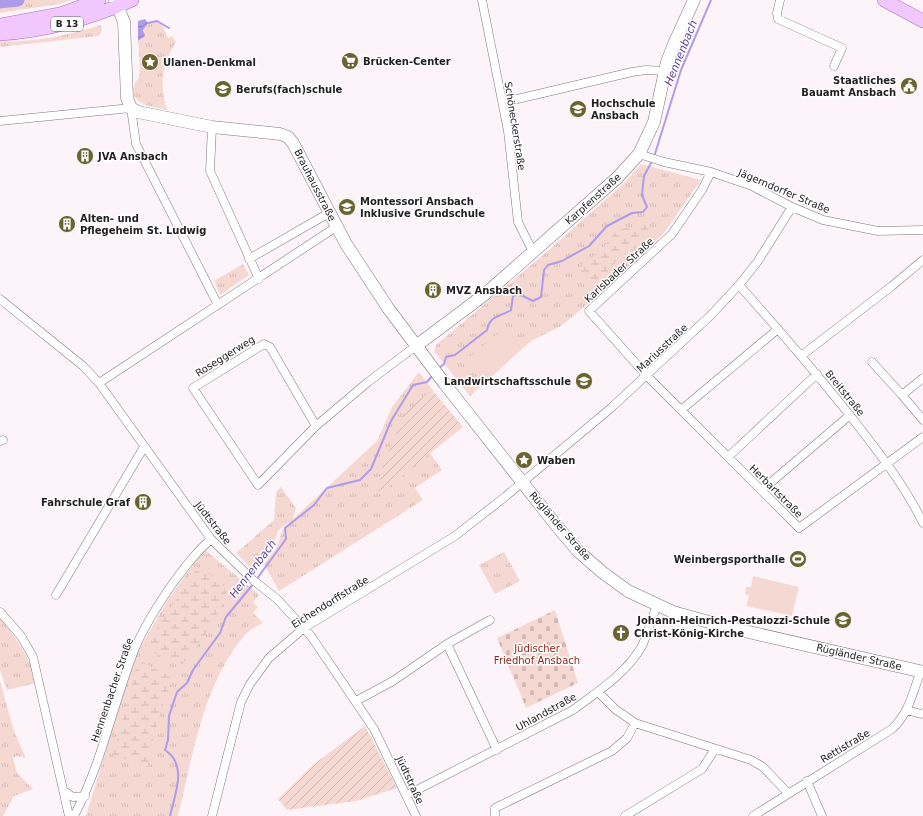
<svg xmlns="http://www.w3.org/2000/svg" width="923" height="816" font-family="'DejaVu Sans',sans-serif">
  <defs>
    <pattern id="grass-tufts" width="24" height="20" patternUnits="userSpaceOnUse"><rect width="24" height="20" fill="#f5d8d2"/><path d="M3 7l-1-3M5 7V3M7 7l1-3M15 17l-1-3M17 17v-4M19 17l1-3" fill="none" stroke="#d2b9b4"/></pattern>
    <pattern id="wetland-marsh" width="20" height="14" patternUnits="userSpaceOnUse"><rect width="20" height="14" fill="#f5d8d2"/><path d="M1 5h8M5 5V1M11 12h8M15 12V8" fill="none" stroke="#d2b9b4"/></pattern>
    <pattern id="cemetery-stones" width="16" height="16" patternUnits="userSpaceOnUse"><rect width="16" height="16" fill="#f5d8d2"/><path d="M2 7V4a2 2 0 0 1 4 0v3zM10 15v-3a2 2 0 0 1 4 0v3z" fill="#d2b9b4"/></pattern>
    <pattern id="garden-furrows" width="10" height="10" patternUnits="userSpaceOnUse"><rect width="10" height="10" fill="#f5d8d2"/><path d="M-1 1l2-2M0 10L10 0M9 11l2-2" fill="none" stroke="#d2b9b4"/></pattern>
    <pattern id="water-waves" width="16" height="10" patternUnits="userSpaceOnUse"><rect width="16" height="10" fill="#af9ce9"/><path d="M0 5q4-4 8 0t8 0" fill="none" stroke="#8e7fbc"/></pattern>
  </defs>
  <rect width="100%" height="100%" fill="#fdf4f9"/>
  <path fill="url(#grass-tufts)" d="M0,0H72L59,4L0,13Z
    M155,21L162,24L168,38L172,36L176,42C162,64 159,85 167,110C154,107 126,105 135,83C135,81 138,80 139,78C141,71 139,50 138,41L141,40L144,34V28L148,23Z
    M101,25L102,30L99,36L0,47V41C33,43 69,35 101,25Z
    M641,164L701,180L664,233L588,304L561,326L531,341L470,396L434,351L436,345L549,250L625,182Z
    M243,264L249,275L220,295L214,281Z
    M419,372L434,392L421,398L378,495L430,453L442,470L415,488L423,500L279,591L264,564L276,549L283,529L289,522L278,531L275,541L250,567L236,553L274,520L276,492L281,487L296,508L293,519L377,441L392,407Z
    M204,549L259,595L253,603L258,607L253,613L263,623C257,626 249,630 245,635C203,684 193,755 178,816H86L134,658L169,598Z
    M504,552L520,581L495,594L479,565Z
    M0,618C17,640 29,655 36,683L7,690L0,670Z
    M0,681L14,731L26,758L17,756L13,758L17,773L33,789L14,796L3,816H0Z"/>
  <path fill="url(#wetland-marsh)" d="M646,224L648,229L643,242L632,252L621,256L605,274L592,282L585,280C572,259 594,260 602,250C606,246 608,239 613,235C621,227 635,226 646,224Z
    M198,567L222,582L227,595L207,632L182,665L164,659L145,646Z
    M138,660L173,678L161,709L147,766L113,756Z"/>
  <path fill="url(#cemetery-stones)" d="M555,610L578,683L526,708L497,638Z"/>
  <path fill="url(#garden-furrows)" d="M434,392L463,427L378,495L383,466L403,416L421,398Z
    M365,726L397,788L356,801L287,810L278,799L314,764Z"/>
  <path fill="#f5d8d2" d="M504,328L518,346L482,376L468,358Z
    M753,576L799,587L792,616L746,606L749,596L745,594L746,587H751Z"/>
  <path fill="url(#water-waves)" d="M145,19L148,23L143,30L145,36L138,41V21Z"/>
  <g fill="none" stroke-linecap="round" stroke-linejoin="round">
    <path stroke="#af9ce9" stroke-width="2" d="M148,23L157,21L169,28
      M654,157L681,70L711,0
      M439,368L444,364L446,357L455,355L487,330C490,315 500,317 511,310L513,296L519,294L533,301L541,297L544,270L548,265L562,261L589,246L607,226L632,213L643,212L647,207L642,195L644,176L652,161
      M256,580L286,539L285,528L314,505L327,488L360,480L371,469L391,421L413,385L427,382L432,376
      M170,816C175,794 188,765 165,750L168,740L169,716L177,692L187,683L193,670L220,633L226,617L254,583"/>
    <path stroke="#af9ce9" stroke-width="13" d="M0,2L18,0"/>
    <g stroke="#7f777b" stroke-width="9">
      <path id="minor" d="M482,0L508,131L518,222L533,252
        M780,0L777,13L778,19L842,48L834,66
        M502,101L513,100L632,72L646,70L665,71
        M0,121L131,108L136,144L218,305
        M212,127L210,171L259,279
        M639,154L664,162L711,172L752,186L792,207L823,220L878,231L923,230
        M711,172L702,190L672,234L589,311L647,376L799,528L923,437
        M249,259L329,213
        M739,285C780,331 821,378 859,427C883,458 906,488 923,523
        M0,299L83,366L99,383L211,539L253,580L277,599L311,636L374,729L416,816
        M801,356L892,286L923,260
        M872,362L902,395
        M923,378L902,395L923,420
        M99,383L336,227
        M681,410L778,329
        M316,426L270,347L264,344L193,388L258,485L316,426L368,382L416,346
        M0,441L3,440
        M728,457L817,374
        M762,490L850,415
        M56,595L144,447
        M0,612L21,636L33,657L69,816
        M447,644L497,750
        M598,692L615,709L635,723L751,760L763,767L788,793
        M356,701L393,681L447,644L490,620
        M907,710L921,714L923,713
        M807,781L822,816
        M64,791L73,797L85,796
        M407,795L573,710C597,692 627,673 642,646C648,633 651,619 657,606
        M74,816C102,763 113,704 135,648C145,625 159,603 173,583C185,567 196,552 211,539
        M212,816L241,702L250,684L269,658L304,628L455,536L506,496L611,408L711,315L739,285L758,261L792,207
        M495,816V808L612,751L627,738L635,723
        M625,816L702,769L715,749
        M753,816L892,729C910,712 912,693 921,671"/>
    </g>
    <g stroke="#7f777b" stroke-width="13">
      <path id="secondary" d="M115,0L124,22L127,98L131,108L138,112L212,127L280,134L288,137L293,143L346,244L388,308L444,383L556,525L578,551L602,572L628,591L673,612L727,627L923,672
        M416,346L484,295L617,178L639,154L654,122L667,62L674,44L694,0"/>
    </g>
    <g stroke="#a274af" stroke-width="14">
      <path id="primary" d="M884,0L923,21
        M0,25L60,14L99,0
        M0,34C46,31 89,19 132,0"/>
    </g>
    <use href="#minor" stroke="#fff" stroke-width="8"/>
    <use href="#secondary" stroke="#fff" stroke-width="12"/>
    <use href="#primary" stroke="#f1c7fd" stroke-width="13"/>
  </g>
  <defs>
    <g id="supermarket-disc" transform="scale(0.9)"><circle r="9.5" fill="#6a622f" stroke="#fff"/><path d="M-6-5.5h2.5l.6 2H6L4.5 2H-2.5L-4.4-4H-6ZM-1.5 3.2a1.3 1.3 0 1 0 .1 0ZM3 3.2a1.3 1.3 0 1 0 .1 0Z" fill="#fff"/></g>
    <g id="sight-disc" transform="scale(0.9)"><circle r="9.5" fill="#6a622f" stroke="#fff"/><path d="M0-6L1.8-2.2L6-1.7L2.9 1.2L3.7 5.4L0 3.3L-3.7 5.4L-2.9 1.2L-6-1.7L-1.8-2.2Z" fill="#fff"/></g>
    <g id="civic-disc" transform="scale(0.9)"><circle r="9.5" fill="#6a622f" stroke="#fff"/><path d="M-.6-6.5H3V-4.5H.6V-3L4-1V1h2V6H-6V1h2V-1L-.6-3ZM-1.2 2.5V6h2.4V2.5Z" fill="#fff"/></g>
    <g id="school-disc" transform="scale(0.9)"><circle r="9.5" fill="#6a622f" stroke="#fff"/><path d="M0-5L7-2L0 1L-7-2ZM-4 1L0 2.5L4 1V4Q0 6-4 4Z" fill="#fff"/></g>
    <g id="university-disc" transform="scale(0.9)"><circle r="9.5" fill="#6a622f" stroke="#fff"/><path d="M0-5L7-2L0 1L-7-2ZM-4 1L0 2.5L4 1V4Q0 6-4 4Z" fill="#fff"/></g>
    <g id="building-disc" transform="scale(0.9)"><circle r="9.5" fill="#6a622f" stroke="#fff"/><path d="M-4-6H4V6H1V3H-1V6H-4ZM-2.5-4.3h1.7v1.8h-1.7ZM.8-4.3h1.7v1.8H.8ZM-2.5-1h1.7V.8h-1.7ZM.8-1h1.7V.8H.8Z" fill="#fff"/></g>
    <g id="stadium-disc" transform="scale(0.9)"><circle r="9.5" fill="#6a622f" stroke="#fff"/><path d="M0-5a6.5 5 0 1 0 0 10a6.5 5 0 1 0 0-10ZM-3.5-1.8h7v3.6h-7Z" fill="#fff"/></g>
    <g id="church-disc" transform="scale(0.9)"><circle r="9.5" fill="#6a622f" stroke="#fff"/><path d="M-1.2-6h2.4v3.5h3.3v2.4h-3.3V6h-2.4V-.1h-3.3v-2.4h3.3Z" fill="#fff"/></g>
  </defs>
  <g fill-rule="evenodd">
    <use href="#supermarket-disc" x="350" y="61"/>
    <use href="#sight-disc" x="150" y="62"/>
    <use href="#civic-disc" x="909" y="86"/>
    <use href="#school-disc" x="223" y="89"/>
    <use href="#university-disc" x="578" y="109"/>
    <use href="#building-disc" x="85" y="156"/>
    <use href="#school-disc" x="347" y="207"/>
    <use href="#building-disc" x="67" y="224"/>
    <use href="#building-disc" x="433" y="290"/>
    <use href="#school-disc" x="584" y="381"/>
    <use href="#sight-disc" x="524" y="460"/>
    <use href="#building-disc" x="143" y="502"/>
    <use href="#stadium-disc" x="798" y="559"/>
    <use href="#school-disc" x="843" y="620"/>
    <use href="#church-disc" x="621" y="633"/>
  </g>
  <g text-anchor="middle" dominant-baseline="central" stroke-width="3" stroke-linejoin="round" paint-order="stroke">
    <rect fill="#fff" stroke="#656364" stroke-width="1" x="51" y="17" width="32" height="14" rx="3"/>
    <g font-size="9" font-weight="bold" fill="#232021">
      <text x="67" y="24">B 13</text>
    </g>
    <g font-size="10" font-weight="bold" fill="#232021" stroke="#fff" text-anchor="start">
      <text x="363" y="61">Brücken-Center</text>
      <text x="163" y="62">Ulanen-Denkmal</text>
      <text x="896" y="80" text-anchor="end">Staatliches<tspan x="896" dy="12">Bauamt Ansbach</tspan></text>
      <text x="236" y="89">Berufs(fach)schule</text>
      <text x="591" y="103">Hochschule<tspan x="591" dy="12">Ansbach</tspan></text>
      <text x="98" y="156">JVA Ansbach</text>
      <text x="360" y="201">Montessori Ansbach<tspan x="360" dy="12">Inklusive Grundschule</tspan></text>
      <text x="80" y="218">Alten- und<tspan x="80" dy="12">Pflegeheim St. Ludwig</tspan></text>
      <text x="446" y="290">MVZ Ansbach</text>
      <text x="571" y="381" text-anchor="end">Landwirtschaftsschule</text>
      <text x="537" y="460">Waben</text>
      <text x="130" y="502" text-anchor="end">Fahrschule Graf</text>
      <text x="785" y="559" text-anchor="end">Weinbergsporthalle</text>
      <text x="830" y="620" text-anchor="end">Johann-Heinrich-Pestalozzi-Schule</text>
      <text x="634" y="633">Christ-König-Kirche</text>
    </g>
    <g font-size="10" fill="#232021" stroke="#fff">
      <text transform="translate(515 126) rotate(81)">Schöneckerstraße</text>
      <text transform="translate(315 185) rotate(63)">Brauhausstraße</text>
      <text transform="translate(784 191) rotate(23)">Jägerndorfer Straße</text>
      <text transform="translate(593 199) rotate(-42)">Karpfenstraße</text>
      <text transform="translate(619 270) rotate(-43)">Karlsbader Straße</text>
      <text transform="translate(662 348) rotate(-43)">Mariusstraße</text>
      <text transform="translate(225 356) rotate(-32)">Roseggerweg</text>
      <text transform="translate(845 393) rotate(51)">Breitstraße</text>
      <text transform="translate(776 491) rotate(45)">Herbartstraße</text>
      <text transform="translate(213 523) rotate(52)">Jüdtstraße</text>
      <text transform="translate(560 526) rotate(49)">Rügländer Straße</text>
      <text transform="translate(330 602) rotate(-32)">Eichendorffstraße</text>
      <text transform="translate(859 657) rotate(13)">Rügländer Straße</text>
      <text transform="translate(112 690) rotate(-71)">Hennenbacher Straße</text>
      <text transform="translate(546 712) rotate(-29)">Uhlandstraße</text>
      <text transform="translate(845 746) rotate(-31)">Rettistraße</text>
      <text transform="translate(410 780) rotate(65)">Jüdtstraße</text>
    </g>
    <g font-size="10" fill="#8d251a" stroke="#fff">
      <text x="537" y="648">Jüdischer<tspan x="537" dy="12">Friedhof Ansbach</tspan></text>
    </g>
    <g font-size="11" font-style="italic" fill="#5b3f99" stroke="#fff">
      <text transform="translate(681 53) rotate(-68)">Hennenbach</text>
      <text transform="translate(253 569) rotate(-53)">Hennenbach</text>
    </g>
  </g>
</svg>
